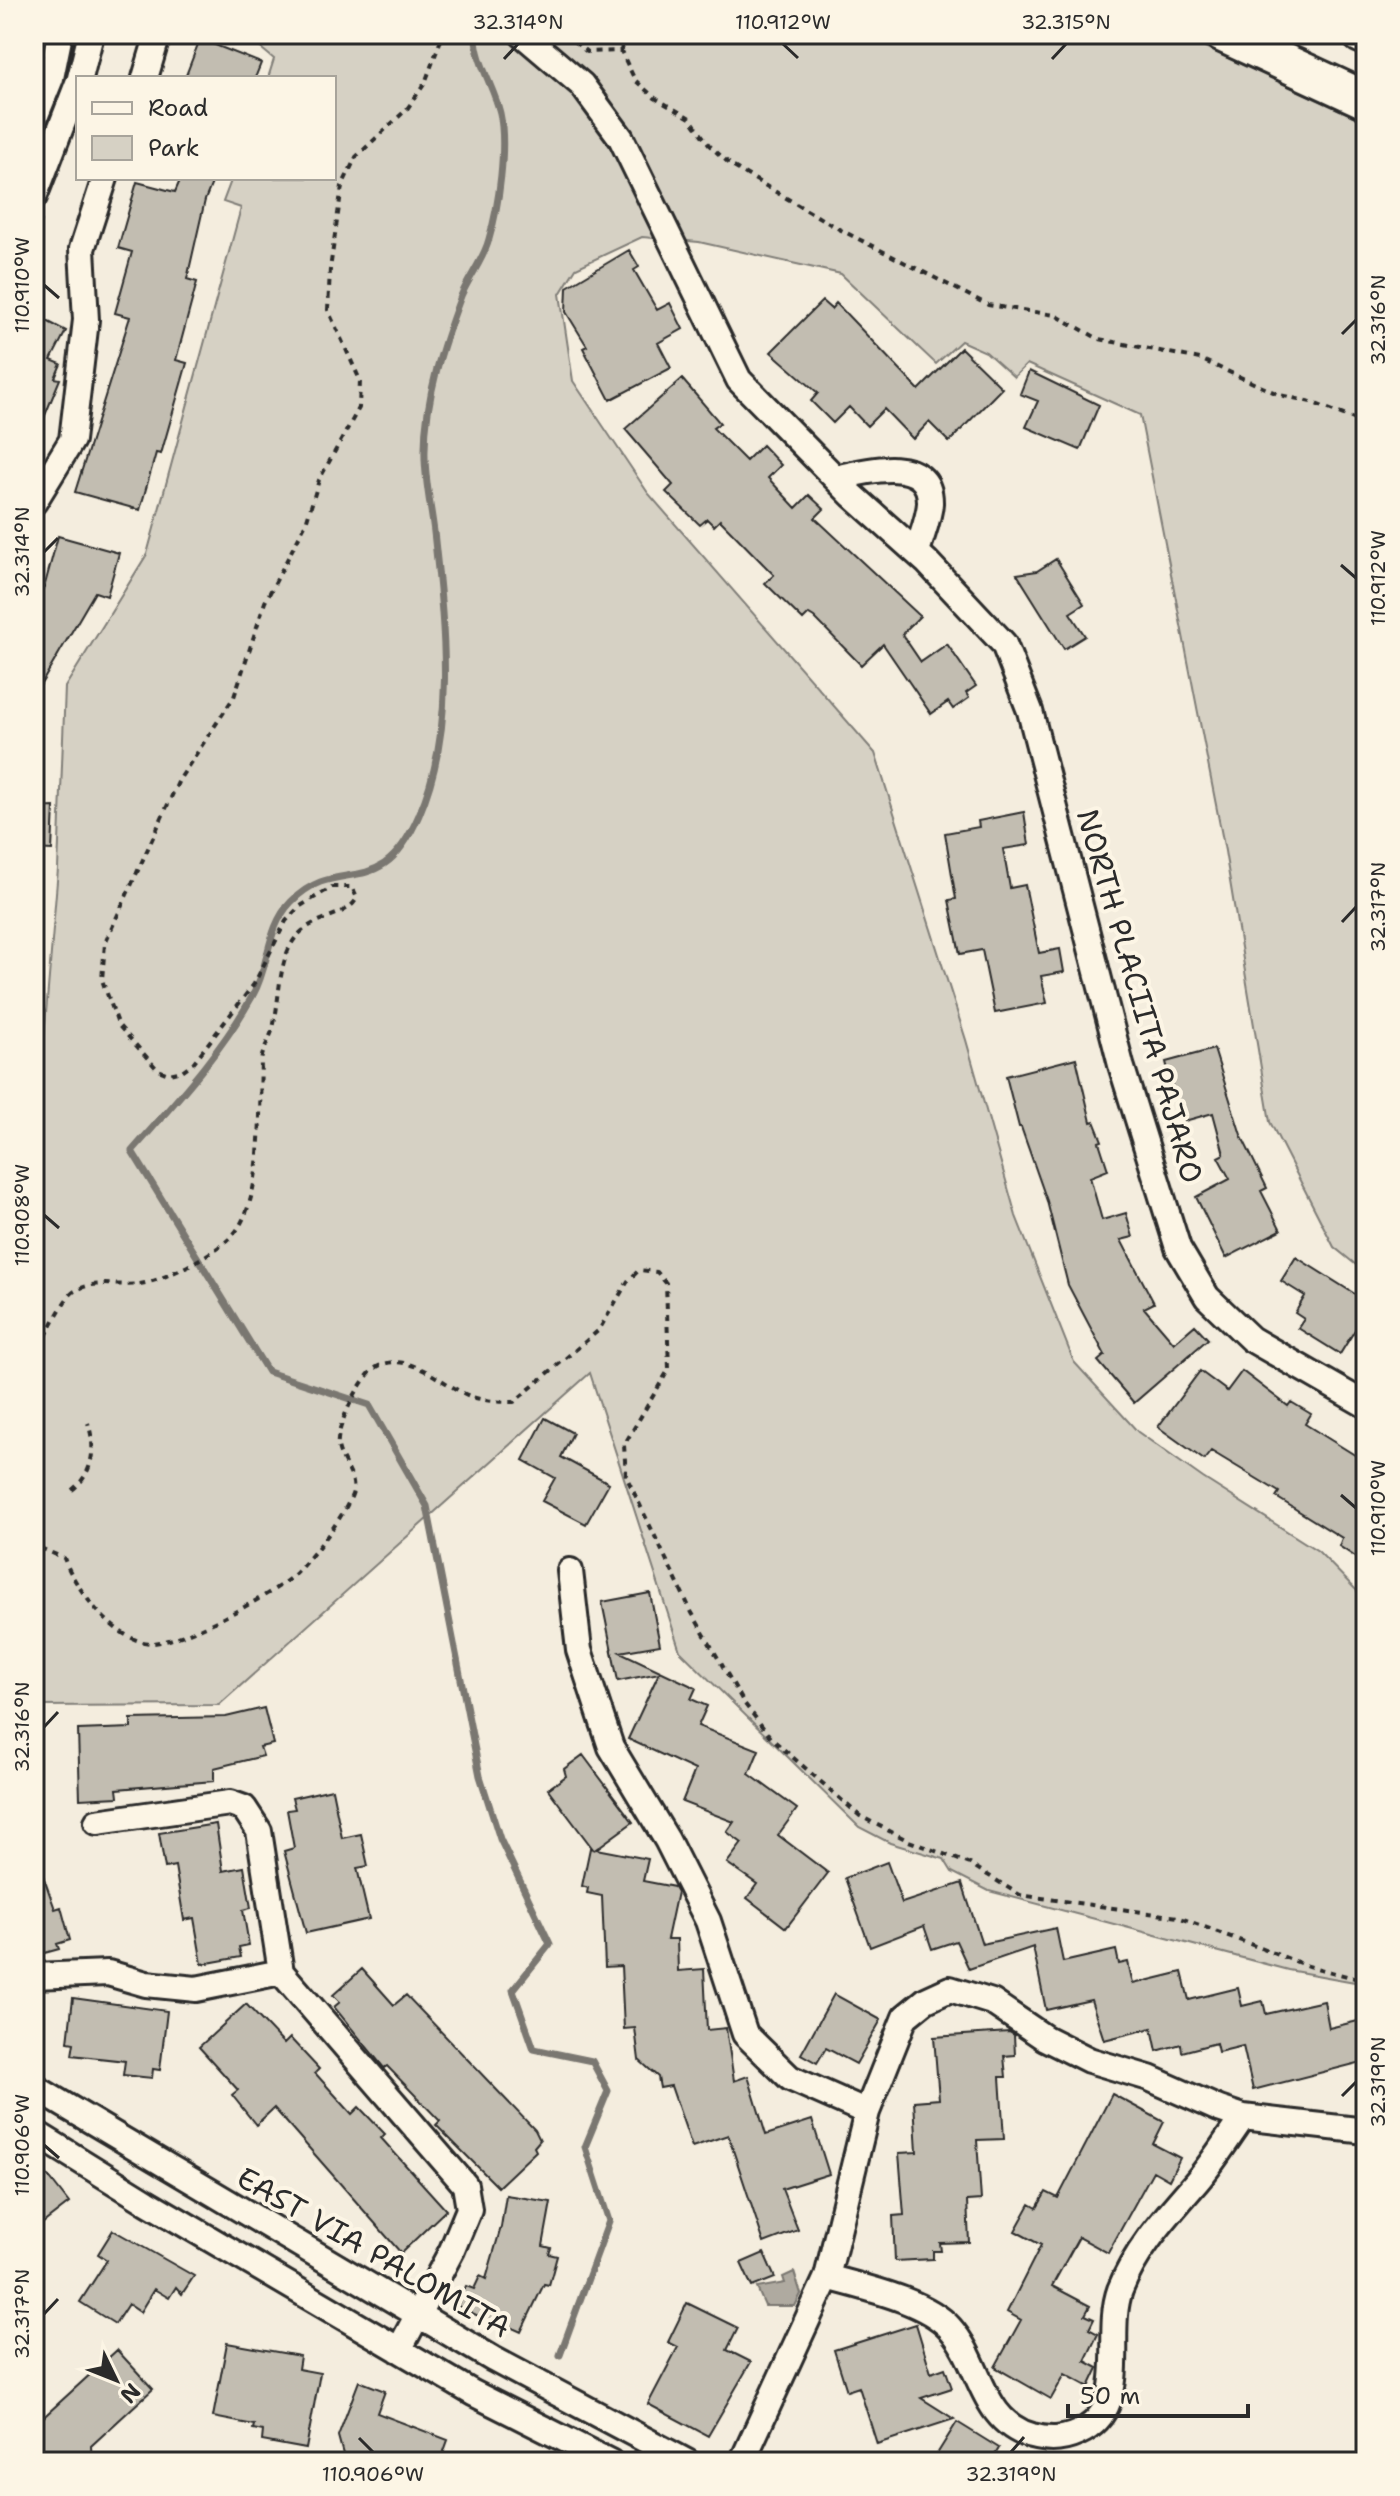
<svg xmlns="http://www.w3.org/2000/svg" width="1400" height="2496" font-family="'Shantell Sans',sans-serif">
  <rect width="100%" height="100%" fill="#f4edde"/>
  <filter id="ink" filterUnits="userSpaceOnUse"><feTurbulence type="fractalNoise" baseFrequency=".0125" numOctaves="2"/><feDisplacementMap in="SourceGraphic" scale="16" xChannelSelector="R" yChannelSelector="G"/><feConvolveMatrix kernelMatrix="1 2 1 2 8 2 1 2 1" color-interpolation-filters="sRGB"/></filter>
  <g filter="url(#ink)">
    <path fill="#d6d1c4" stroke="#807e78" stroke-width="2" d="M244,34H1177L1366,122V1273L1334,1247L1270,1122L1225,851L1140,415L1027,364L1014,377L986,352L961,341L936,364L841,274L699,242L642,237L576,268L560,294L573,381L648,493L875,753L966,1040L1016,1216L1074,1362L1138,1432L1203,1478L1318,1551L1366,1600V1984L1288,1970L989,1891L952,1872L944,1859L890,1843L859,1827L680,1651L590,1373L219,1705L34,1706V1099L41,1073L58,869L65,687L147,554L241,208L223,202L232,178H334V78H268L274,59Z"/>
    <path fill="#afaaa0" stroke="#7a7771" stroke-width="2" d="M794,2272L801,2294L795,2306H765L757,2288L785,2283L783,2277Z"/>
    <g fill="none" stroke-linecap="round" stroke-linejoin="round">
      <path stroke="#7a7771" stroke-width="7" d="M476,34C475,60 494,87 500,113C507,146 499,206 489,239C484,259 469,277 461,296C443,344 425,398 425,450C424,477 431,506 434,532C444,625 457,727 419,815C380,906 340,852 291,902C266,928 270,965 253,995C221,1053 175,1102 132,1151L268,1372L369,1405L427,1506L480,1776L500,1839L550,1944L513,1990L534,2049L592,2061L608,2091L585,2147L609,2221L560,2355"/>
    </g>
    <path fill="#c2bdb1" stroke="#2b2b2b" stroke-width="2" d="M200,39L261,63L255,78H185Z
      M181,178H214L205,200L187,279L197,282L176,360L187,363L161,454L156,453L140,510L75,492L130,317L115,313L132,252L118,248L137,182L175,192Z
      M629,250L639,267L634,270L657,310L670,303L683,329L658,343L671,368L610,400L583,348L587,346L566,312L567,287Z
      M822,301L831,309L836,303L919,390L961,348L1002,388L949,442L929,422L913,439L884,409L867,426L849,407L833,423L811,401L818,393L771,352Z
      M41,318L66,331L51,360L61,364L55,378L60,379L34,442V332Z
      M1029,371L1099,405L1080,450L1026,427L1038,401L1020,394Z
      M682,379L720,423L713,428L746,461L762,445L781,465L768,478L796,508L809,495L824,509L815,518L920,616L902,634L921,662L947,644L976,686L966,693L969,698L953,709L948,702L931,714L883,644L861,665L814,617L809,614L803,620L765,583L774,575L720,520L714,526L707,519L700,525L666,492L673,485L625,429Z
      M58,536L119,553L107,596L95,592L34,696V582L44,588Z
      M1056,559L1084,604L1070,613L1085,636L1064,649L1017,574L1037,571Z
      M54,807L52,850L34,849V808Z
      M1024,812L1029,845L1003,849L1010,888L1025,885L1039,953L1060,949L1064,972L1041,976L1047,1003L995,1013L982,950L960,954L949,900L956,899L945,833L979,827L978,821Z
      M1214,1049L1241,1135L1267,1188L1261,1191L1281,1230L1226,1258L1196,1197L1230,1179L1218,1157L1224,1154L1213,1113L1181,1122L1166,1062Z
      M1076,1058L1091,1122L1094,1121L1102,1141L1099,1142L1108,1170L1090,1177L1102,1220L1126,1213L1133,1237L1121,1240L1154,1303L1144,1308L1174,1343L1195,1325L1208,1339L1134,1403L1098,1361L1105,1355L1068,1285L1047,1201L1021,1127H1019L1006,1076Z
      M1296,1257L1366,1301V1312L1340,1354L1298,1328L1304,1319L1295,1313L1305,1296L1281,1281Z
      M1200,1371L1227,1391L1242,1371L1288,1406L1291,1402L1311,1414L1305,1424L1366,1462V1564L1339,1546L1342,1538L1276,1497L1279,1492L1211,1451L1204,1460L1158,1427Z
      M545,1418L573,1433L561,1457L609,1483L586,1524L542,1501L555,1478L523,1460Z
      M650,1593L660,1645L620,1652L696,1688L691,1699L707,1706L698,1726L759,1750L749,1774L797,1809L778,1835L828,1873L786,1928L747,1898L757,1884L727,1863L742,1843L727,1832L734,1822L682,1802L695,1770L628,1739L659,1673L618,1681L602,1602Z
      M264,1708L273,1744L260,1747L263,1756L214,1768V1781L117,1789L118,1797L80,1799L78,1730L131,1728V1719L226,1717Z
      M583,1755L633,1822L596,1849L648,1859L643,1881L674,1887L677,1892L667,1939H677L678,1971L704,1969L707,2030L726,2028L734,2081L748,2076L766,2135L812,2120L829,2174L782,2189L798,2230L764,2243L728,2135L692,2147L671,2086L660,2088L658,2077L639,2060L635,2028L624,2029L621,1966L605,1967L602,1896L587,1893L588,1888L582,1886L590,1848L593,1849L548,1789L566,1776L564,1769Z
      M332,1789L342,1838L361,1834L368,1866L357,1868L369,1919L306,1933L284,1851L294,1848L287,1810L295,1809L292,1798Z
      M216,1824L223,1871L244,1867L251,1908L243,1910L249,1945L239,1947L241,1957L202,1964L194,1918L184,1920L175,1866L165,1868L159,1833Z
      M34,1859H37L55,1909L61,1907L70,1940L57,1944L59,1949L34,1956Z
      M887,1862L902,1903L962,1883L982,1944L1056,1928L1063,1962L1116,1950L1119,1964L1128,1962L1133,1984L1182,1972L1189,2000L1238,1988L1242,2006L1263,2001L1266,2014L1324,2001L1329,2028L1366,2019V2061L1253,2090L1243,2046L1218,2052L1216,2043L1182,2052L1181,2044L1157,2051L1152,2028L1104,2040L1091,2000L1046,2010L1033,1947L969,1969L956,1941L932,1949L924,1926L870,1947L845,1878Z
      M362,1969L394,2005L406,1995L535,2130L540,2140L534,2147L536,2151L498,2187L436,2125L440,2121L387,2066L384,2068L334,2007L340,2002L333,1995Z
      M834,1994L881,2020L856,2064L826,2048L817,2063L801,2054Z
      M73,1998L167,2011L160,2070L153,2069L152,2078L123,2075L125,2061L72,2055L74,2043L68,2042Z
      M246,2004L284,2044L290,2038L319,2069L315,2073L352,2114L359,2107L385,2134L381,2138L446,2210L401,2253L274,2108L256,2125L232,2095L238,2090L199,2047Z
      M1009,2032L1014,2035L1015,2055L1004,2056L1006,2077H1000L1004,2139L977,2140L981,2200L967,2201L969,2242L940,2243L941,2251H933V2259L895,2261L893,2216L904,2215L899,2153L917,2152L914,2101L939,2099L934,2037Z
      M1112,2094L1164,2122L1153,2144L1180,2158L1169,2180L1153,2171L1108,2253L1079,2237L1052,2286L1090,2306L1085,2315L1094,2319L1089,2329L1098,2334L1085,2361L1098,2368L1089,2387L1065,2374L1051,2399L995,2367L1021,2320L1007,2312L1041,2245L1015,2231L1030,2204L1037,2208L1046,2192L1058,2198Z
      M34,2158L69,2203L34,2230Z
      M506,2195L551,2202L543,2246L551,2248L549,2254L557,2256L549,2285L544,2284L521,2332L506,2325L504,2328L457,2306L466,2286L474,2289L480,2276L486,2279L501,2227Z
      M113,2230L194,2276L182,2294L176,2287L169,2298L154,2289L140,2312L128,2304L115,2324L80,2302L107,2260L98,2254Z
      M764,2253L775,2278L752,2287L741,2263Z
      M687,2303L738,2328L727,2350L751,2362L708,2436L648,2404L678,2347L668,2342Z
      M916,2324L931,2373L945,2368L952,2388L921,2398L954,2419L877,2444L859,2387L847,2391L834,2350Z
      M227,2343L300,2356L298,2369L320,2373L306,2449L262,2441L263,2431L253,2429L254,2425L213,2417Z
      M117,2350L153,2389L91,2446L92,2462H38L36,2424Z
      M359,2381L385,2391L377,2413L448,2440L440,2462H354L344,2458L338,2436Z
      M957,2422L999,2448L991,2462H932Z"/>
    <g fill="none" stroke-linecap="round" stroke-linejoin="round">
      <g stroke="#2b2b2b" stroke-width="30">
        <path id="street" d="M522,34L582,85L621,138L739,380L852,495L927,562L1004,644L1030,711L1121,1065L1178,1248L1207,1297L1251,1339L1366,1405
          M80,78L91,34
          M145,78L158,34
          M34,120L51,78L60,34
          M34,197L78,83
          M836,478C864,471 931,453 930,503C929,519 921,537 917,552
          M34,502L72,440L86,320L82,249L105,178
          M570,1571L579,1650L611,1747L667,1840L708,1921L745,2034L790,2078L867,2112
          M97,1822L230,1803L244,1808L259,1831L281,1972L465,2185L469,2209L452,2250L399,2350
          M34,1976L108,1973L146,1984L196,1989L281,1972
          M34,2087L493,2359L687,2462
          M34,2132L147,2202L473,2393L610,2462
          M827,2277C862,2287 925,2300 950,2328C982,2364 980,2421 1032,2436C1051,2441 1066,2440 1084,2430C1132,2403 1104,2334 1120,2290C1137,2247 1168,2215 1197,2181C1214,2161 1228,2138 1243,2117
          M742,2462L827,2277L867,2112L905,2017L926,2000L950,1989L992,2002L1045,2038L1089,2060L1149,2078L1219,2109L1243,2117L1366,2131"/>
      </g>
      <g stroke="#2b2b2b" stroke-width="42">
        <path id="primary" d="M1223,34L1366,100
          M1361,34L1366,36"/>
      </g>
      <path stroke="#2b2b2b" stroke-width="4" stroke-dasharray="6 6" stroke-linecap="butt" d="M565,34L587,52L621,51L635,80L655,98L690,118L709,145L732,166L837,228L988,305L1055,315L1099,339L1200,359L1280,395L1311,402L1366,424
        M621,51L624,34
        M34,249L41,219
        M34,1357C45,1341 63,1297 75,1291C95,1279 119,1287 140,1284C163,1281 214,1254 231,1237C265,1203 259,1107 261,1062C262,1050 270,1039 273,1028C279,1004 278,979 286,956C301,911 344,923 357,898L352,887H332L299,907L286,921L254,984L193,1063L182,1071L169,1074L158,1070L119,1026L102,980L105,943L179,780L234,697L265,602L306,523L319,480L359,408L360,380L328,310L330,269L342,186L356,157L407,109L425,83L443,34
        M72,1490C94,1473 96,1447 88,1423
        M34,1538L40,1548L64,1558C75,1588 115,1643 152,1643C181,1643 278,1593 298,1571C316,1551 340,1522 351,1497C360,1479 341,1464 338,1446C335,1428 361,1376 377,1367C409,1349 445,1387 472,1397C486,1401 500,1402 514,1402L599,1330L628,1281L639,1270L657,1272L666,1283L669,1369L624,1445L626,1476L692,1613L744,1703L772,1739L860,1816L909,1841L970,1864L1020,1895L1178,1917L1308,1966L1366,1981"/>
      <use href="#street" stroke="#fcf5e5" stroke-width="24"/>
      <use href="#primary" stroke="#fcf5e5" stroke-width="36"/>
    </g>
  </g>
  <path fill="none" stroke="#2b2b2b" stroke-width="3" d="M783,44L798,58M504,59L518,44M1052,59L1066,44M44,285L59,298M1342,334L1356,320M44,552L58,538M1341,565L1356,578M1342,922L1356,907M44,1215L59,1228M1341,1495L1356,1508M44,1727L58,1712M1342,2096L1356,2082M44,2145L59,2158M44,2314L58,2299M359,2438L373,2452M1011,2452L1024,2437"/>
  <g text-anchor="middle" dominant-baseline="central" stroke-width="8" stroke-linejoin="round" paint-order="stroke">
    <g font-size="30" fill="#2b2b2b" stroke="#fcf5e5">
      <text transform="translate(1140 996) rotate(74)">NORTH PLACIITA PAJARO</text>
      <text transform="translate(374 2252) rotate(30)">EAST VIA PALOMITA</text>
    </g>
  </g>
  <rect width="1400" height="2496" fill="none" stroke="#fcf5e5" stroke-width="88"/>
  <rect x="76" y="76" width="260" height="104" fill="#fcf5e5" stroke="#a8a49b" stroke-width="2"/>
  <rect x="92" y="102" width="40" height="12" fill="#fcf5e5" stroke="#a8a49b" stroke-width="2"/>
  <text x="148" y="116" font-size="24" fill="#2b2b2b">Road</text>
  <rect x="92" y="136" width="40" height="24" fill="#d6d1c4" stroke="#a8a49b" stroke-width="2"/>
  <text x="148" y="156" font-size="24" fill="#2b2b2b">Park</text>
  <g transform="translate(116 2380) rotate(133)" stroke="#fcf5e5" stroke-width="6" paint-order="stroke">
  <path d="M0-6L14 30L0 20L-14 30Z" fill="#2b2b2b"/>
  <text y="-12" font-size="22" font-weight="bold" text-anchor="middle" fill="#2b2b2b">N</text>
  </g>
  <path d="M1068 2404v12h180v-12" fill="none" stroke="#2b2b2b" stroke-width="4"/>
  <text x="1080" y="2404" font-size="24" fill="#2b2b2b" stroke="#fcf5e5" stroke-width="6" paint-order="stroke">50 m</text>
  <rect x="44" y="44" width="1312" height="2408" fill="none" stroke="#2b2b2b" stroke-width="3"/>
  <g font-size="20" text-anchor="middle" fill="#2b2b2b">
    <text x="518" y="29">32.314°N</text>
    <text x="783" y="29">110.912°W</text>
    <text x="1066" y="29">32.315°N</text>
    <text transform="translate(22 285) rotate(-90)" y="7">110.910°W</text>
    <text transform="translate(1378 320) rotate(-90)" y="7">32.316°N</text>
    <text transform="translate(22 552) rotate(-90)" y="7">32.314°N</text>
    <text transform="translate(1378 578) rotate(-90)" y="7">110.912°W</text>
    <text transform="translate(1378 907) rotate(-90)" y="7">32.317°N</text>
    <text transform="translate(22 1215) rotate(-90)" y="7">110.908°W</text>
    <text transform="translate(1378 1508) rotate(-90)" y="7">110.910°W</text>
    <text transform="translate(22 1727) rotate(-90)" y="7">32.316°N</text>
    <text transform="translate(1378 2082) rotate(-90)" y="7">32.319°N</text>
    <text transform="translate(22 2145) rotate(-90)" y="7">110.906°W</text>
    <text transform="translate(22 2314) rotate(-90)" y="7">32.317°N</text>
    <text x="373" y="2481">110.906°W</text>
    <text x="1011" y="2481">32.319°N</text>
  </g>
</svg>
